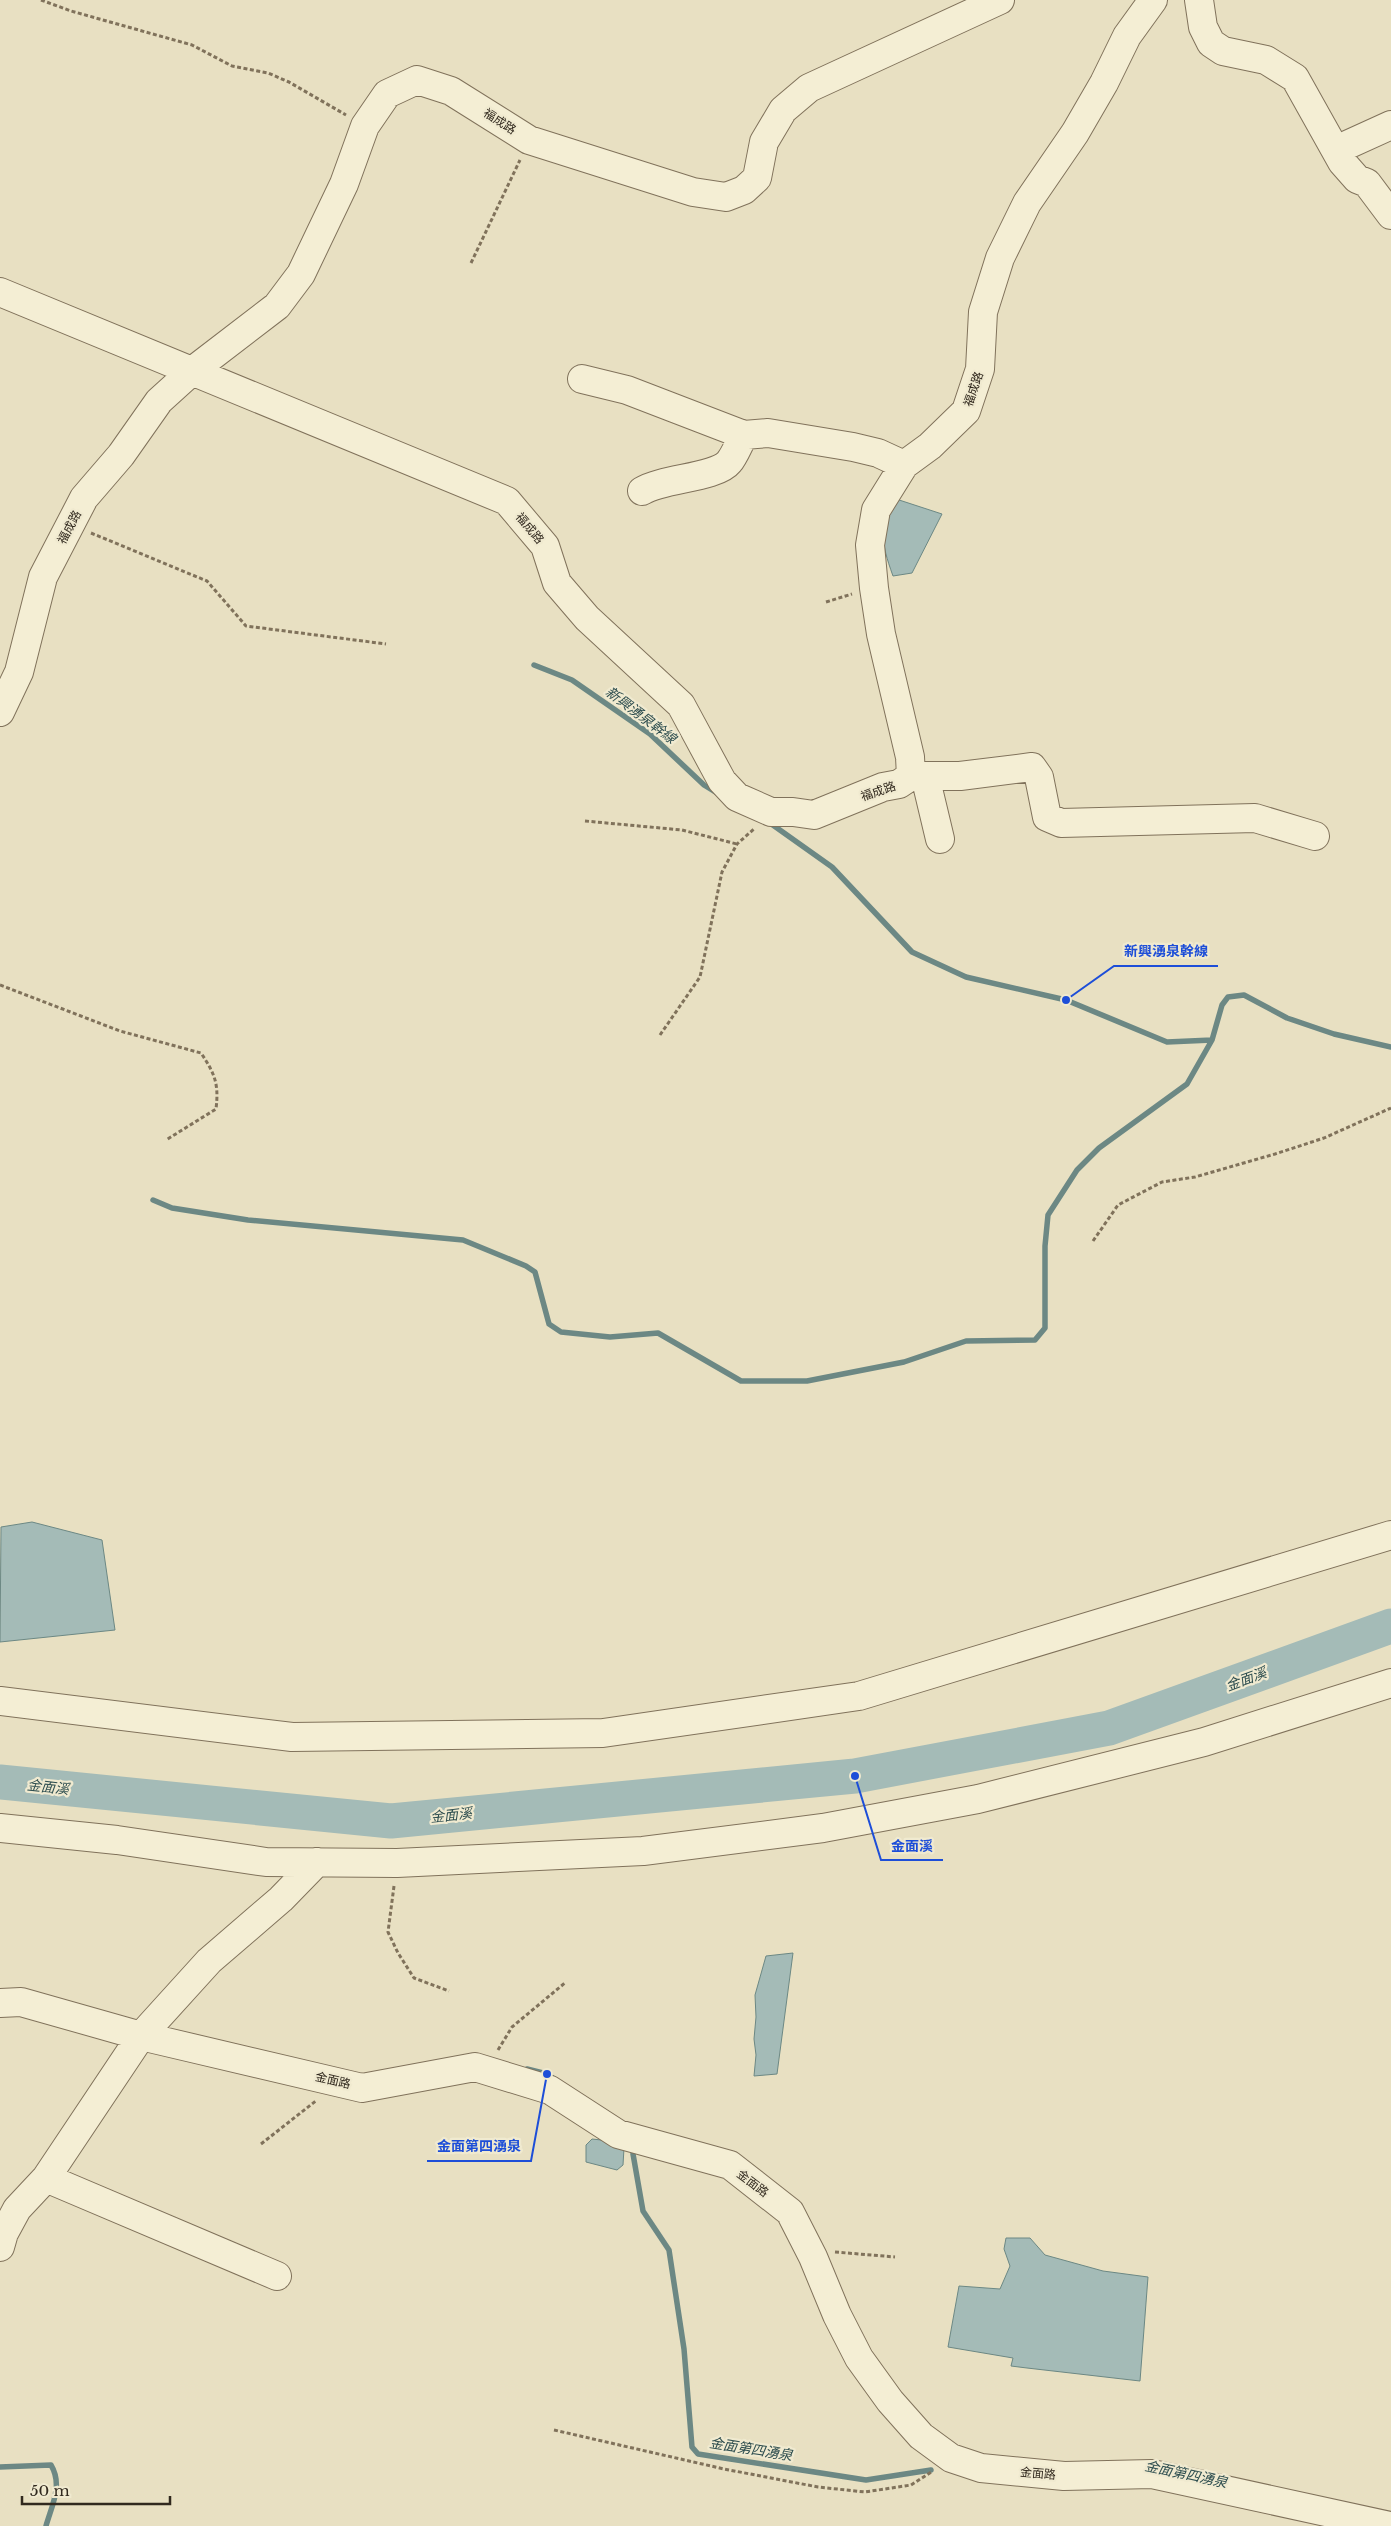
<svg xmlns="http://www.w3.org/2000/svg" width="1391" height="2526" font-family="'Libre Baskerville','Noto Sans TC',serif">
  <rect width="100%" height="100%" fill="#e8e0c2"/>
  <path fill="#a4bbb7" stroke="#6c8884" d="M893,498L942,514L912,573L893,576C880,540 881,533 893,498Z
    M32,1522L102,1540L115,1630L0,1642L1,1527Z
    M793,1953L777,2074L754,2076L756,2055L754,2039L756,2017L755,1995L766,1956Z
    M592,2139L611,2141L624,2148L623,2165L617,2170L586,2162V2145Z
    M1006,2238H1030L1045,2255L1103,2271L1148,2277L1140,2381L1027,2368L1011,2366L1013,2358L948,2347L959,2286L1000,2289L1010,2266L1004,2249Z"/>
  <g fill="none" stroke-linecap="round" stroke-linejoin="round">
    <path stroke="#6c8884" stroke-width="5.5" d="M534,665L572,680L650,734L704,785L717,793
      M770,823L832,867L912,952L966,977L1066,1000L1167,1042L1212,1040L1222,1005L1228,997L1244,995L1287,1018L1334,1034L1391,1047
      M153,1200L172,1208L248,1220L463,1240L526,1266L535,1272L549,1324L561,1332L610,1337L658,1333L741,1381H807L904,1362L966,1341L1035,1340L1045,1328V1246L1048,1215L1077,1170L1099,1148L1187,1084L1212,1040
      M527,2069L547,2074L556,2080
      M633,2154L643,2211L669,2250L684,2349L692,2447L698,2454L866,2480L931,2470
      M0,2467L51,2465C63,2485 52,2505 46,2526"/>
    <path stroke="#a4bbb7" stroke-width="35" d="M0,1782L391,1821L855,1776L1109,1728L1391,1626"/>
    <g stroke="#80725b" stroke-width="30">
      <path id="minor" d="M1199,0L1203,27L1211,43L1223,51L1266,60L1295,78L1342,162L1357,179L1367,183L1391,215
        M1336,150L1391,125
        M0,292L507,501L545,546L557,583L587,618L681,705L722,781L737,797L771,812H793L814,815L883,787L899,784L911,776L910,757L881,634L874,588L870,545L876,510L904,465L930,446L966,411L980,369L983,312L1000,258L1027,203L1075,133L1104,83L1127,36L1153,0
        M582,379L627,390L744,435L768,433L853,447L878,453L904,465
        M642,491C663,478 716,478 729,462C735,455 739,443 744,435
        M0,712L19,672L43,577L84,498L121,455L159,401L191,372L277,306L301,274L344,184L365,126L387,94L417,80L451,91L529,140L693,192L726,197L744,190L757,178L764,142L783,110L809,88L1000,0
        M911,776H960L1032,767L1039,777L1047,817L1061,823L1255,818L1315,836
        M925,776L940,839
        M0,1701L292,1737L603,1733L859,1696L1391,1535
        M0,1828L117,1840L266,1862L397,1863L643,1851L823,1828L978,1799L1204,1742L1391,1683
        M0,2003L21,2002L141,2036L362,2088L475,2067L550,2090L618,2134L730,2165L790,2212L813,2257L837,2315L859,2358L890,2401L921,2436L951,2458L981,2468L1064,2476L1152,2474L1390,2526
        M46,2178L277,2276
        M0,2247L4,2233L17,2209L46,2178L141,2036L209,1961L281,1899L317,1862"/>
    </g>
    <path stroke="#80725b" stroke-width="3" stroke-dasharray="4 2.5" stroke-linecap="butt" d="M41,0L71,11L192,45L232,66L268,73L289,82L346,115
      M471,263L520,160
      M91,533L207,581L246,626L386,644
      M826,602L852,594
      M585,821L682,830L737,844
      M0,985L120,1031L201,1053C215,1074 219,1084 216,1109L166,1140
      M660,1035L700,977L722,872L737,844L754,829
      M1093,1241L1118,1205L1162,1182L1195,1177L1275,1154L1324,1138L1391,1108
      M394,1886L388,1932L398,1953L414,1978L449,1991
      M498,2050L512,2027L566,1982
      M261,2144L317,2100
      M835,2252L895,2257
      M554,2430L724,2469L818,2487L865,2492L911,2485L933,2471"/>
    <use href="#minor" stroke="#f4eed4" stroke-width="28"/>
  </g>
  <g text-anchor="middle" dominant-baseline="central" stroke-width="4.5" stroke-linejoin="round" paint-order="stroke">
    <g font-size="12" fill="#31291e" stroke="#f0ead0">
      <text transform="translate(500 121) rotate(33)">福成路</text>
      <text transform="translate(973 389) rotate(-71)">福成路</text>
      <text transform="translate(69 527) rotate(-62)">福成路</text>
      <text transform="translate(530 528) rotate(50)">福成路</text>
      <text transform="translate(878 791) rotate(-19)">福成路</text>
      <text transform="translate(333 2080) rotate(13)">金面路</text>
      <text transform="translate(753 2183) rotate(37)">金面路</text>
      <text transform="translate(1038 2473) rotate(5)">金面路</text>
    </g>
    <g font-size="14" font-style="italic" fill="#2e4e4f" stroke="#f0ead0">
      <text transform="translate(641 715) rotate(37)">新興湧泉幹線</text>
      <text transform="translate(1246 1679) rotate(-20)">金面溪</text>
      <text transform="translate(48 1787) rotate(6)">金面溪</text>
      <text transform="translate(451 1815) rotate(-6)">金面溪</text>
      <text transform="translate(751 2449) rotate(9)">金面第四湧泉</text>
      <text transform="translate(1186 2474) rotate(12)">金面第四湧泉</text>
    </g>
  </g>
  <path fill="none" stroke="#1d4ed8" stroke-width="2" d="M1066 1000L1114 966H1218M855 1776L881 1860H943M547 2074L531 2161H427"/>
  <g fill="#1d4ed8" stroke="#f0ead0" stroke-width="2">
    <circle cx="1066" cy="1000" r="5"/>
    <circle cx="855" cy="1776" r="5"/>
    <circle cx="547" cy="2074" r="5"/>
  </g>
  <g font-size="14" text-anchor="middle" font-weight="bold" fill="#1d4ed8" stroke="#f0ead0" stroke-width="4.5" stroke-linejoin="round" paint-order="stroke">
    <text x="1166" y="956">新興湧泉幹線</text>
    <text x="912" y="1851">金面溪</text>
    <text x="479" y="2151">金面第四湧泉</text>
  </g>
  <path d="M22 2496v8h148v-8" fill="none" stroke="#31291e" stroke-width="2.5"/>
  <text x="30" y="2496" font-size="15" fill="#31291e" stroke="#f0ead0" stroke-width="4" paint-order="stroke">50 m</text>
</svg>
